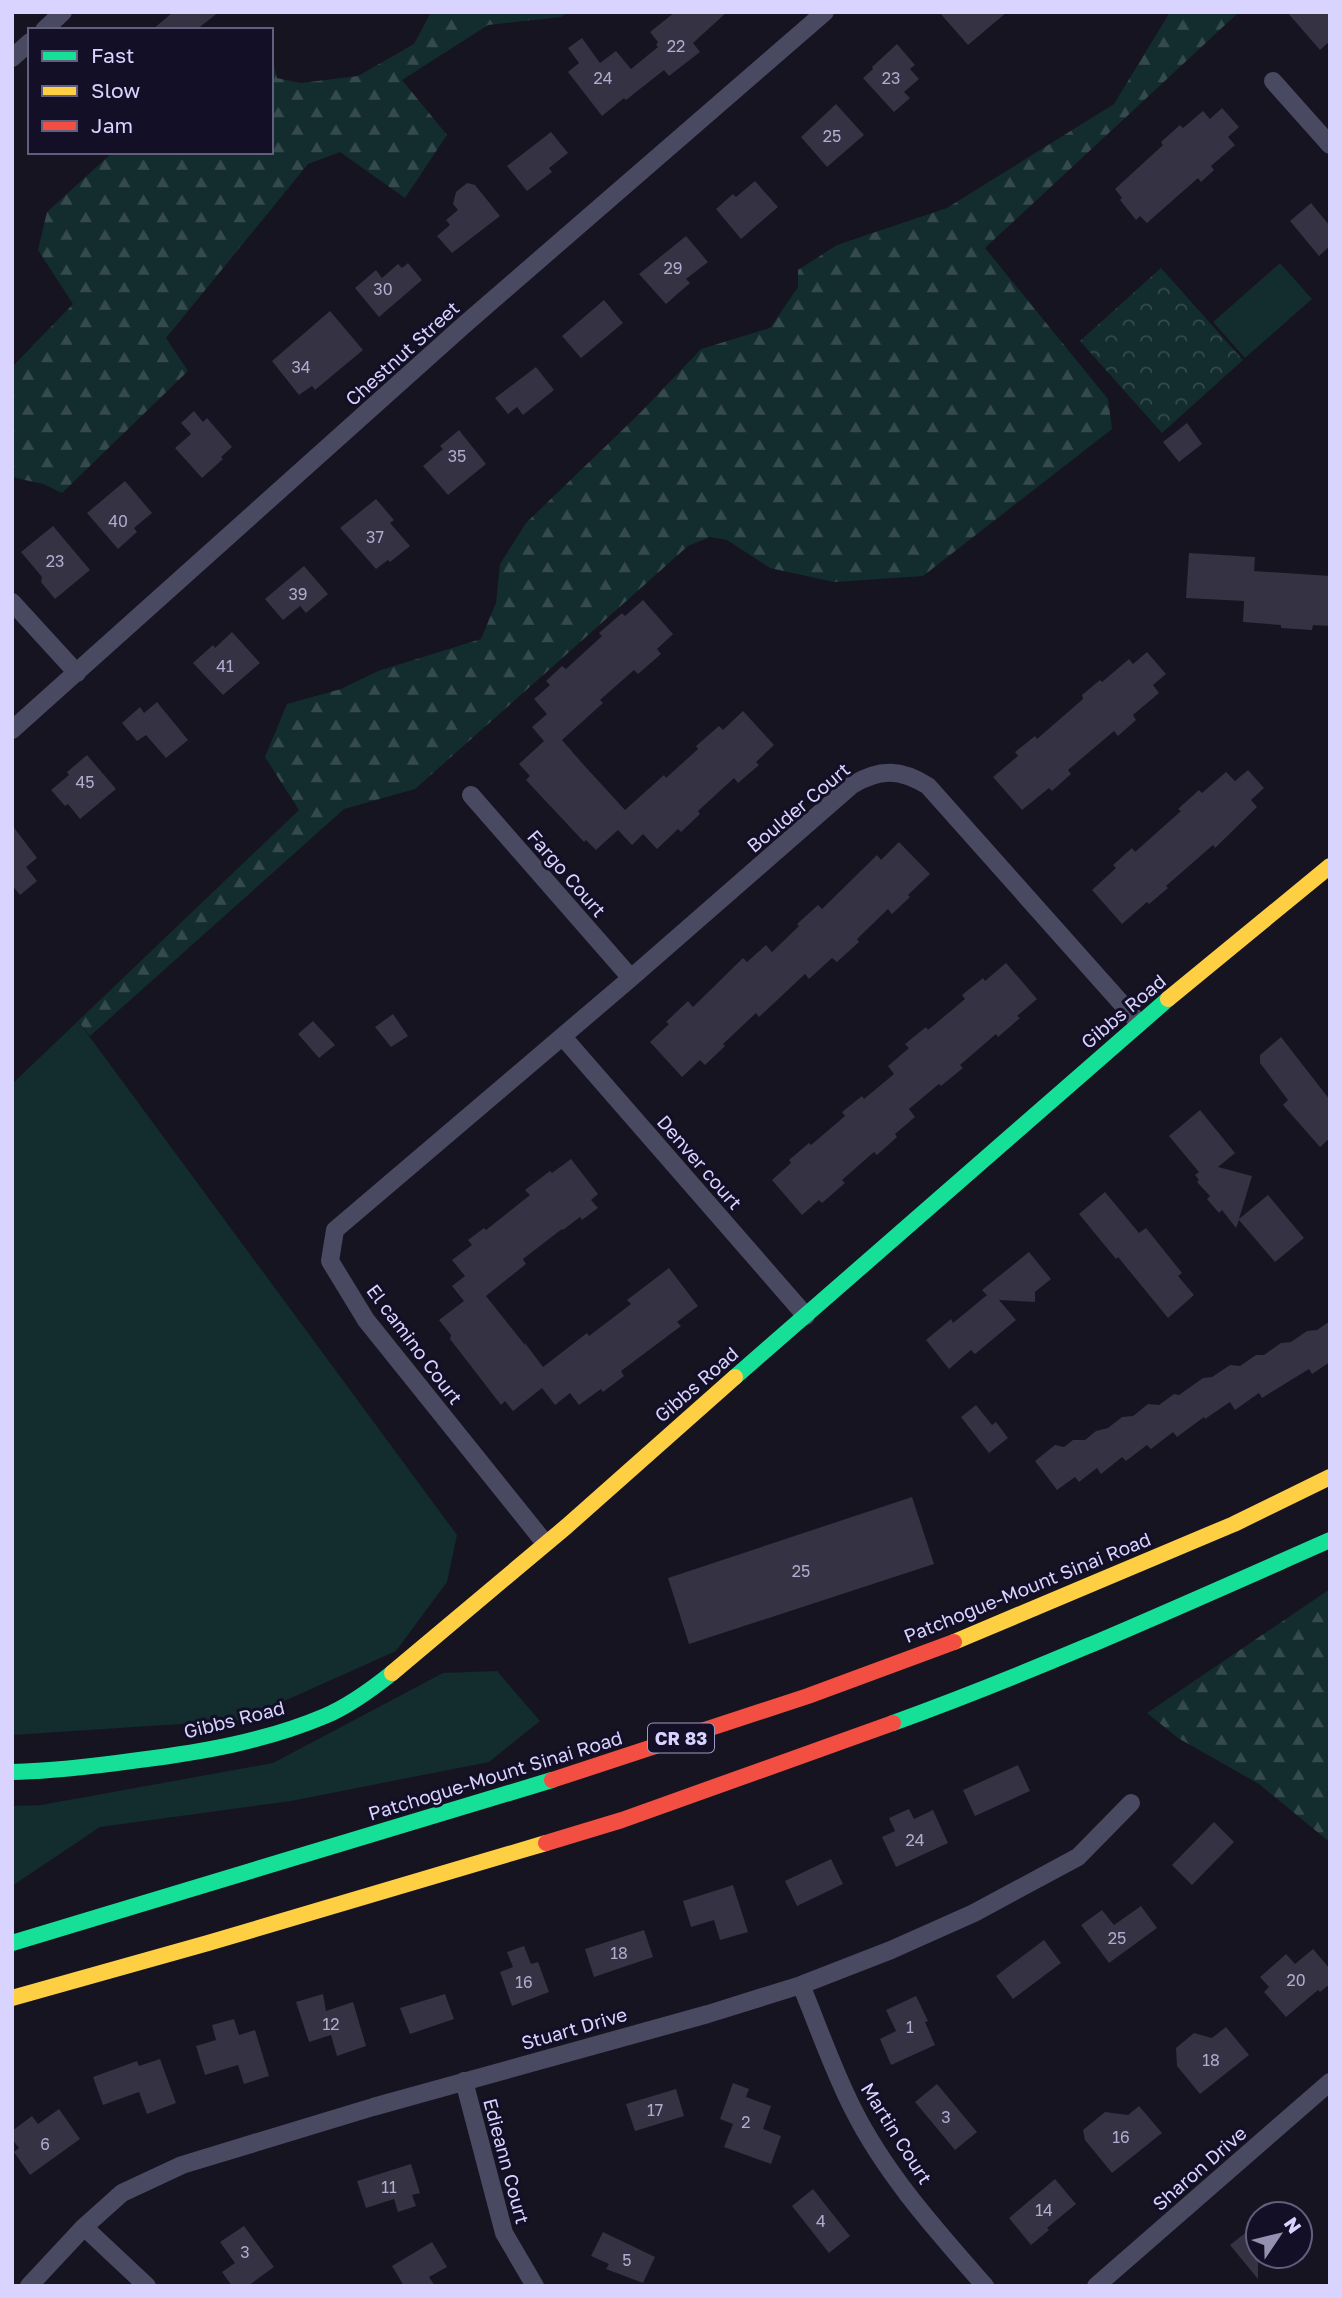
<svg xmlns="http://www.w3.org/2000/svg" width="1342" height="2298" font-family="'Golos Text',sans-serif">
  <defs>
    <pattern id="forest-firs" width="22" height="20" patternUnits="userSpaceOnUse" patternTransform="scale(1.75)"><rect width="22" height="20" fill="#132c2d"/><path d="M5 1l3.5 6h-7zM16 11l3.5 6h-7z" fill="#354a4c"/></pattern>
    <pattern id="park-crowns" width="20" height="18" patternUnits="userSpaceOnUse" patternTransform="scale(1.75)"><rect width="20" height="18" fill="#132c2d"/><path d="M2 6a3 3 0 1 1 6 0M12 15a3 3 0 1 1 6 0" fill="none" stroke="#354a4c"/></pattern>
  </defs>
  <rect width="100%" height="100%" fill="#161421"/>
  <path fill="#132c2d" d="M1280,263L1312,299L1245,358L1213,322Z
    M78,1021L457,1535L447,1582L396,1651L242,1720L12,1735V1084Z
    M497,1671L540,1721L489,1762L291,1801L100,1827L12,1886V1806L41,1805L273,1763L443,1673Z"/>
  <path fill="url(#forest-firs)" d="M431,12H568L561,17L488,25L402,80L447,135L405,198L340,152L308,164L166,338L188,371L62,493L43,484L12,477V367L73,304L38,250L47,212L113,152H271V54L277,78L301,83L358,76L414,44Z
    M1170,12H1239L985,248L1108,399L1112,429L923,576L834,582L770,568L727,540L710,537L688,546L415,789L344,809L90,1036L78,1021L299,810L265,757L287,704L341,689L378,671L481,639L496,603L500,564L526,523L640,413L701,349L770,328L798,287V270L837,245L947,208L1114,104Z
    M1330,1589V1838L1327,1840L1259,1784L1178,1738L1147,1713Z"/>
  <path fill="url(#park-crowns)" d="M1161,268L1243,360L1162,433L1080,341Z"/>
  <path fill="#343243" d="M173,12H219L196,30H152Z
    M675,12H727L693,43L700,52L669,76L664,70L626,100L624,98L602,116L568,72L579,63L568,48L582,38L600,63L616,51L631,69L658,47L656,45L658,42L650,32Z
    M939,12H1007L968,45Z
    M1287,12H1330V41L1320,50Z
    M897,44L915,65L910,69L919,79L904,92L910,98L894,112L863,78L873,69L872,67Z
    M836,104L864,135L827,167L801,137Z
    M1222,108L1239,127L1228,137L1235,145L1211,166L1214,170L1201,182L1198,178L1147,223L1140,216L1136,220L1120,200L1122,198L1115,189L1163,145L1161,142L1180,125L1183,128L1203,111L1210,119Z
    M551,132L568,153L549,168L552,172L527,191L507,166Z
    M755,181L778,207L741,239L716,209L733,194L736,197Z
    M467,183L475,185L500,216L452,253L437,236L450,225L446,220L458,210L453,204L456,192Z
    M1311,203L1330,226V246L1319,256L1290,221Z
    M686,236L708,262L686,279L690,283L666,304L639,274Z
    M408,263L422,280L379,317L355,288L376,270L382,278L398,264L402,268Z
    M604,300L623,323L581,358L562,336Z
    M330,311L363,350L315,390L312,386L299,395L272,361Z
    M536,367L554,390L523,415L517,407L508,414L495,398Z
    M194,411L203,422L207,418L232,447L221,457L223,459L202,478L175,448L191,434L181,423Z
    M1187,423L1202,444L1179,462L1163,442Z
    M459,430L486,464L448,495L423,466L443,449L440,446Z
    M125,481L152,513L134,528L137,532L118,549L87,513Z
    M376,499L394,520L390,523L410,546L390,562L388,560L376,569L340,528Z
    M53,526L90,570L55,599L41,582L42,577L21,552Z
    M1189,553L1255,557L1254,571L1330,576V626L1313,625L1312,630L1281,628V625L1243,622L1244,601L1186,598Z
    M304,566L328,594L306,613L300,606L283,620L265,599Z
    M643,600L673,634L657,649L661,654L638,674L634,670L600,700L603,703L562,740L582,763L625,810L664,775L666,778L698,749L696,746L719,726L723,730L743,711L774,745L756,762L759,765L738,783L734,778L698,811L700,814L681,832L678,829L657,849L643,834L632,845L618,830L596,850L586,840L584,842L526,780L530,776L519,764L544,741L532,727L547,714L534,699L550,685L546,681L562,666L566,669L602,636L599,633L622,613L625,616Z
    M232,632L260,663L223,695L193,663L213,645L215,648Z
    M1147,652L1166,674L1153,685L1159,693L1133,715L1136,720L1118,736L1114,731L1068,770L1071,774L1052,791L1049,788L1022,810L993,777L1018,756L1015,752L1035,736L1037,739L1083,699L1082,695L1100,680L1102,682L1129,659L1133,664Z
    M157,702L188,740L166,758L146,735L137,741L122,723L140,707L144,713Z
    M87,755L116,789L80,819L68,804L65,806L51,790L69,775L67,772Z
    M1248,770L1264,788L1251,800L1257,807L1215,848L1213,845L1166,886L1168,888L1149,904L1147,902L1122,924L1092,890L1116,868L1113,865L1132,848L1135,852L1181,811L1178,809L1199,790L1202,793L1226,772L1235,781Z
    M12,825L37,858L26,867L37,881L20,895L12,885Z
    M899,842L930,874L908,895L910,897L892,914L888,909L857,939L859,942L837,962L832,958L809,979L805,974L759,1017L756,1013L723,1044L725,1046L705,1065L700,1060L682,1077L650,1042L669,1024L666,1022L688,1001L693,1007L743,958L747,962L766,945L772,952L799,926L797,924L818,905L822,909L877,855L881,860Z
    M1006,963L1037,999L1017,1016L1020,1018L998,1037L996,1034L960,1065L963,1068L941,1086L939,1084L909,1109L915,1117L895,1134L897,1137L877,1155L874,1152L842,1180L845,1183L822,1203L819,1200L802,1215L772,1180L791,1163L789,1160L809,1143L811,1145L845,1116L842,1112L862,1096L864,1099L894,1074L888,1066L909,1048L905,1044L926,1027L928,1030L965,999L962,995L983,978L985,981Z
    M393,1014L408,1036L391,1047L375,1027Z
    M313,1021L335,1045L319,1058L298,1034Z
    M1281,1037L1330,1100V1138L1320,1147L1283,1105L1288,1100L1260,1063V1055Z
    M1200,1110L1235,1153L1218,1167L1252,1176L1239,1219L1268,1195L1304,1238L1275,1262L1239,1220L1236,1228L1222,1210L1219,1213L1207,1199L1210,1196L1197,1182L1199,1180L1195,1175L1199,1172L1169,1136Z
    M571,1159L598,1194L591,1200L598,1208L582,1220L580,1217L563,1230L562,1229L523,1259L526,1264L486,1296L525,1345V1343L543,1367L587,1333L589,1336L631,1304L627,1300L669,1268L698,1306L677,1322L681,1326L621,1371L624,1376L603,1392L601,1389L579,1405L570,1393L555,1405L542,1388L513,1411L505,1401L501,1405L450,1339L451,1335L439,1320L464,1301L452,1286L465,1276L452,1260L472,1245L468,1240L484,1228L486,1230L530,1195L525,1190L550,1171L552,1173Z
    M1105,1192L1139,1233L1146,1228L1182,1273L1178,1276L1194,1295L1168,1318L1118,1257L1116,1259L1079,1214Z
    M1029,1252L1051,1279L1035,1292V1302L999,1300L1016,1320L975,1354L971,1350L949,1369L926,1340L951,1319L953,1323L987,1295L982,1290Z
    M1330,1321V1362L1312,1374L1309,1369L1262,1398L1259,1393L1235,1410L1230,1402L1205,1419L1204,1417L1177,1437L1173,1432L1151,1449L1147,1445L1126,1461L1122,1457L1101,1474L1097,1468L1079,1482L1075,1477L1057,1490L1035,1461L1055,1445L1064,1447L1073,1440H1085L1096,1431L1108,1428L1122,1417L1133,1416L1148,1404L1159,1405L1174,1394L1179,1395L1203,1378L1212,1377L1230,1365L1240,1366L1256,1355H1264L1281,1343L1291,1342L1307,1331L1317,1330Z
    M976,1405L992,1425L996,1422L1008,1438L989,1453L961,1417Z
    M912,1497L934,1564L689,1644L668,1578Z
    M1018,1765L1030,1791L975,1816L963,1790Z
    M909,1809L914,1819L933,1810L948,1843L896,1867L882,1837L895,1831L889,1818Z
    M1214,1822L1234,1842L1192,1885L1172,1865Z
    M831,1859L843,1884L797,1906L785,1881Z
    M733,1885L748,1932L720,1940L714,1920L691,1927L683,1901Z
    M1141,1906L1157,1928L1109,1963L1081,1925L1102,1910L1114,1925Z
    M644,1930L653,1957L594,1977L585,1949Z
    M1044,1940L1061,1963L1013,1999L996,1976Z
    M524,1946L531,1964L538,1962L549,1992L512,2006L500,1972L513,1967L507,1952Z
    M1313,1949L1330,1969V1984L1320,1992L1318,1990L1286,2017L1264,1992L1269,1987L1260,1977L1286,1954L1295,1964Z
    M323,1994L326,2011L353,2002L366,2046L337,2056L331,2035L309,2042L296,2002Z
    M445,1994L454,2019L410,2034L400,2008Z
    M916,1996L928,2021L925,2022L935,2045L891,2065L880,2039L896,2031L886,2010Z
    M234,2019L239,2035L255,2030L269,2076L244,2084L238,2065L205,2075L196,2046L216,2040L212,2025Z
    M1226,2027L1249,2055L1200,2094L1177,2066L1176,2048L1194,2033L1212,2038Z
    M160,2059L176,2103L147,2114L139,2092L103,2105L93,2077L137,2061L139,2066Z
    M733,2083L749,2089L746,2097L771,2106L763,2129L781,2136L771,2164L724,2147L733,2124L720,2119Z
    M937,2084L977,2132L955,2150L915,2102Z
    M676,2089L684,2116L635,2131L626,2104Z
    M1139,2106L1162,2133L1112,2173L1085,2140L1083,2130L1105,2112L1128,2115Z
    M59,2109L80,2139L30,2175L14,2152L19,2148L12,2139V2131L32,2116L38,2124Z
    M411,2164L420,2193L412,2195L416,2206L398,2212L394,2199L366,2208L357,2181Z
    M1055,2179L1076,2204L1047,2228L1049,2230L1031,2245L1009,2218Z
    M813,2189L850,2236L829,2253L792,2206Z
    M1258,2223V2279L1230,2245Z
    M244,2226L274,2267L248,2286H232L222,2272L235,2263L220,2242Z
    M603,2232L655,2257L643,2283L606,2269L609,2264L591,2256Z
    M432,2242L447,2267L429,2277L435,2286H404L392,2266Z"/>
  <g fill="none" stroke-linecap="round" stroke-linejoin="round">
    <path stroke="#4a4962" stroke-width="18" d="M44,30L63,12
      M12,58L30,42
      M1273,81L1330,145
      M12,602L77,673
      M12,730L464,325L825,12
      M471,795L631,978
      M563,1037L806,1316
      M545,1543L366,1320L330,1261L335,1230L631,978L852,785C880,768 901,769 928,786L1139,1023
      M801,1985C818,2026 833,2070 853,2109C886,2175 937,2231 985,2286
      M464,2081L504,2233L535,2286
      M84,2227L147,2286
      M29,2286L84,2227L122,2193L182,2165L373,2107L708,2014L801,1985L891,1950L974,1913L1078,1857L1131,1803
      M1096,2286L1330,2082"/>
    <path stroke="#16e098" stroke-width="16" d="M735,1377L1168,999
      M893,1723C1042,1669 1185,1604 1330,1540
      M12,1772C55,1771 96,1766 139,1760C203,1752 266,1741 325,1716C349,1706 372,1689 392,1673
      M12,1943L552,1780"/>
    <path stroke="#ffcf43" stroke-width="16" d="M1168,999L1330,866
      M954,1642L1234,1524L1330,1477
      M392,1673L567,1526L735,1377
      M12,1998L208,1943L546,1843"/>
    <path stroke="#f24e42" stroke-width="16" d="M552,1780L808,1696L954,1642
      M546,1843L622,1820L893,1723"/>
  </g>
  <g text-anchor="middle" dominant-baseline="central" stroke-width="6" stroke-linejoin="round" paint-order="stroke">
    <g font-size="16" fill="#b0acd0">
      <text x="676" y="46">22</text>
      <text x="603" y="78">24</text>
      <text x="891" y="78">23</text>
      <text x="832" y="136">25</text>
      <text x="673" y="268">29</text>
      <text x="383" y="289">30</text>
      <text x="301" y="367">34</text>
      <text x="457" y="456">35</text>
      <text x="118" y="521">40</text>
      <text x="375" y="537">37</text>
      <text x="55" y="561">23</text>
      <text x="298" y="594">39</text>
      <text x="225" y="666">41</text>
      <text x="85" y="782">45</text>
      <text x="801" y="1571">25</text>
      <text x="915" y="1840">24</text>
      <text x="1117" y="1938">25</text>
      <text x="619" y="1953">18</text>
      <text x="1296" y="1980">20</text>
      <text x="524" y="1982">16</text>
      <text x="331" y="2024">12</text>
      <text x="910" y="2027">1</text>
      <text x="1211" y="2060">18</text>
      <text x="655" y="2110">17</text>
      <text x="946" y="2117">3</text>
      <text x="746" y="2122">2</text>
      <text x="1121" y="2137">16</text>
      <text x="45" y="2144">6</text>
      <text x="389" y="2187">11</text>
      <text x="1044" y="2210">14</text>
      <text x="821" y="2221">4</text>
      <text x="245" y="2252">3</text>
      <text x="627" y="2260">5</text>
    </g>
    <rect fill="#130f26" stroke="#9e99be" stroke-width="2" x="648" y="1723.5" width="66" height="29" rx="5"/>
    <g font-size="18" font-weight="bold" fill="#d9d4ff">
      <text x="681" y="1738">CR 83</text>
    </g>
    <g font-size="19" fill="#d9d4ff" stroke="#130f26">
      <text transform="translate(402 353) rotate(-42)">Chestnut Street</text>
      <text transform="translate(798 807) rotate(-40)">Boulder Court</text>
      <text transform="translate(567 873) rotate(49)">Fargo Court</text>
      <text transform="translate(1123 1011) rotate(-40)">Gibbs Road</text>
      <text transform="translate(700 1162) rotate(49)">Denver court</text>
      <text transform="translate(415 1344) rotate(53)">El camino Court</text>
      <text transform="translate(696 1384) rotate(-41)">Gibbs Road</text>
      <text transform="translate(1027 1587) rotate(-22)">Patchogue-Mount Sinai Road</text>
      <text transform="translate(234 1719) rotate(-14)">Gibbs Road</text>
      <text transform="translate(495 1775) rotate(-17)">Patchogue-Mount Sinai Road</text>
      <text transform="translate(574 2028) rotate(-16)">Stuart Drive</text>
      <text transform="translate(897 2133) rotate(58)">Martin Court</text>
      <text transform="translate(507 2161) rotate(75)">Edieann Court</text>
      <text transform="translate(1199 2168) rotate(-41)">Sharon Drive</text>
    </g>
  </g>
  <rect width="1342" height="2298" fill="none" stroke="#d9d4ff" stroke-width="28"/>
  <rect x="28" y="28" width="245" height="126" fill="#130f26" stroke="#625e7d" stroke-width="2"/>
  <rect x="42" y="51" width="35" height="10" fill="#16e098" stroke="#625e7d" stroke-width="2"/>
  <text x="91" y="63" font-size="21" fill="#d9d4ff">Fast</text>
  <rect x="42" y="86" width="35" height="10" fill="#ffcf43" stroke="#625e7d" stroke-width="2"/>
  <text x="91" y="98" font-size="21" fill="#d9d4ff">Slow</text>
  <rect x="42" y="121" width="35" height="10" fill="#f24e42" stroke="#625e7d" stroke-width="2"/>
  <text x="91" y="133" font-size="21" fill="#d9d4ff">Jam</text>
  <g transform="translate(1279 2235) rotate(55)"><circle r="33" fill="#130f26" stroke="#625e7d" stroke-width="2"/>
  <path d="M0-5L12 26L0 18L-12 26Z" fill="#9591b1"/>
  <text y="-10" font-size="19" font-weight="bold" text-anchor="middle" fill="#d9d4ff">N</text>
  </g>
</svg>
